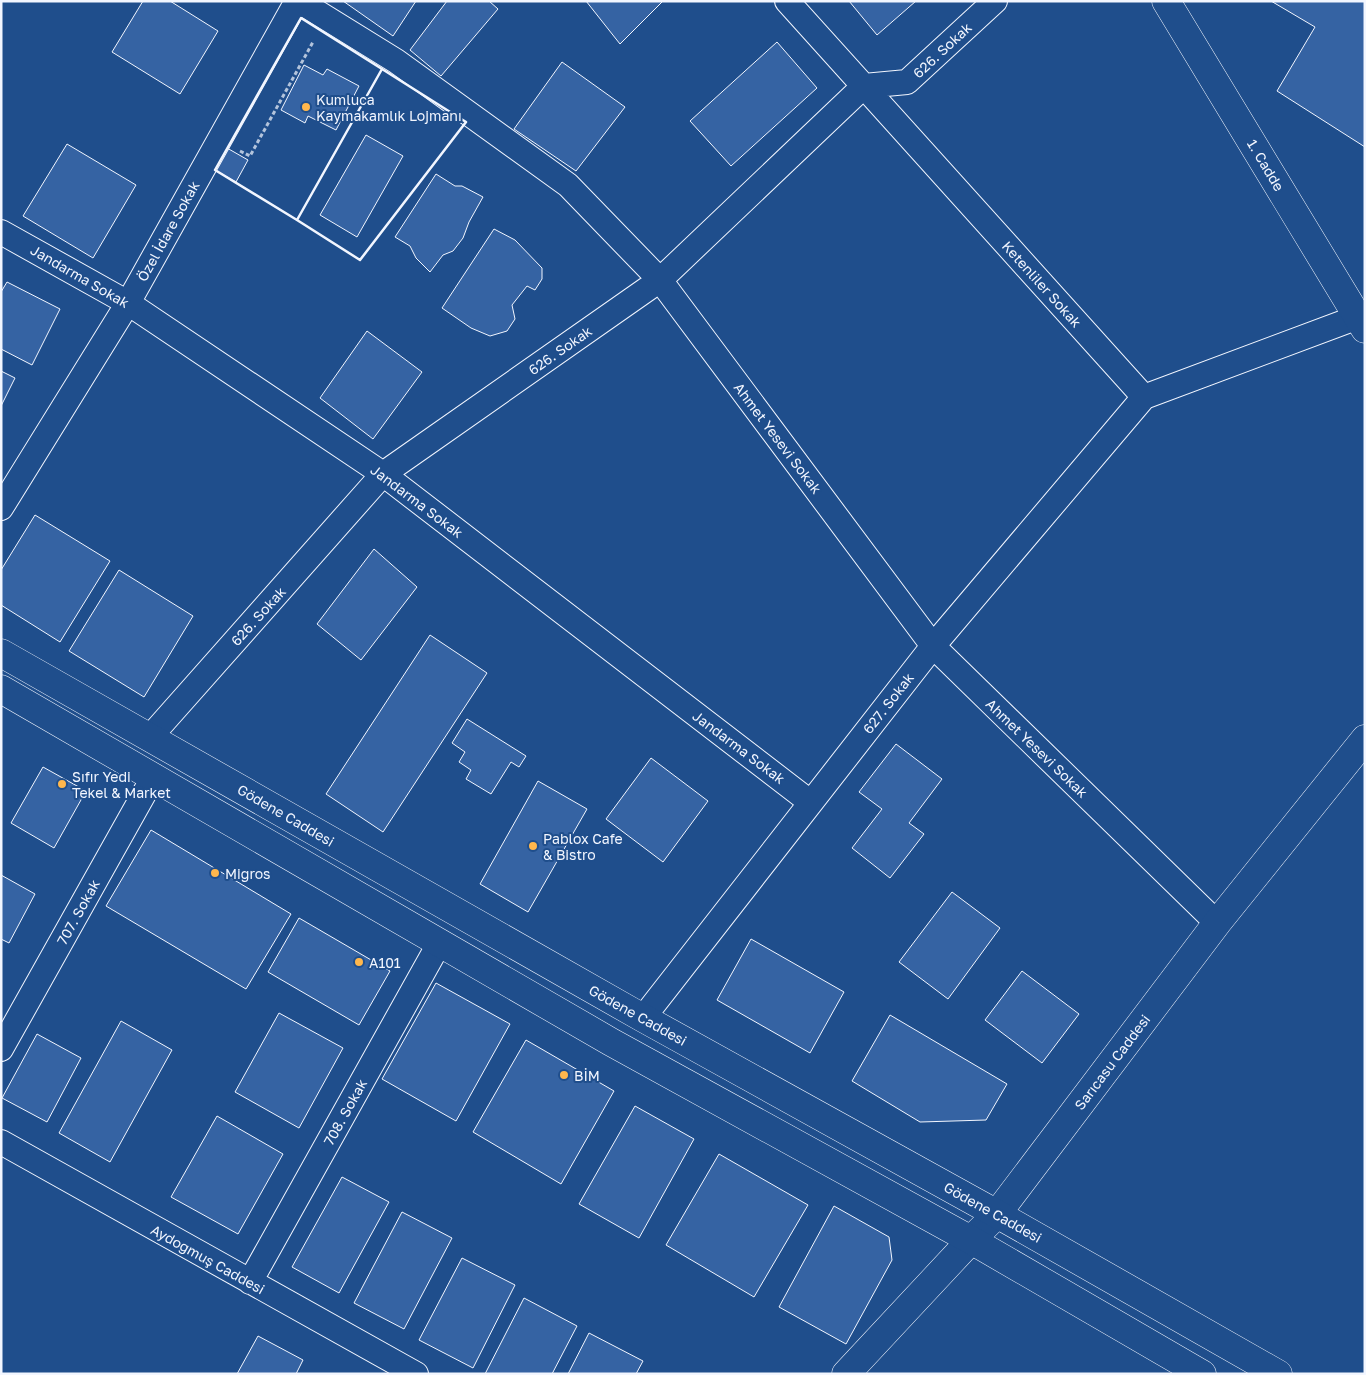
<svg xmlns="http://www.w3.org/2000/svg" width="1366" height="1375" font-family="'Golos Text',sans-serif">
  <rect width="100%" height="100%" fill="#1f4e8c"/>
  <path fill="#3563a3" stroke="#f2f6ff" d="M143,1H170L218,31L180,94L112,52Z
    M343,1H416L393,36Z
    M447,1H489L498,9L441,76L410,50Z
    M586,1H663L620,44Z
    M849,1H916L877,35Z
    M1271,1H1365V147L1277,91L1315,27Z
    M777,42L817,88L731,166L690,121Z
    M562,62L625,107L576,171L514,129Z
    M304,65L323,75L327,69L359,86L336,130L308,116L305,123L281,110Z
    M366,135L403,156L357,237L320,215Z
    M67,144L136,185L93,258L23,216Z
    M227,148L248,160L236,182L215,170Z
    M436,174L455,186H462L483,197L469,222L463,238L453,251L443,255L430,272L416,258L410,246L395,237Z
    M494,229L515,240L542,268V279L535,290L527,286L512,305L515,319L507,331L490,336L471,328L442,308Z
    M7,282L60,309L32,365L1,349V292Z
    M367,331L422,372L373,439L320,398Z
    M1,371L15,378L1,406Z
    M35,515L110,561L60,642L1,605V570Z
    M374,549L417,587L361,660L317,624Z
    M119,570L193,616L144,697L69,651Z
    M430,635L487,673L383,832L326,794Z
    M467,719L526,756L519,767L511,762L491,794L466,779L471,770L459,762L465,752L452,743Z
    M896,744L942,779L909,823L924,834L890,878L852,848L882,809L859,792Z
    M651,758L708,801L663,862L606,819Z
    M43,767L86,791L54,848L11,823Z
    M538,781L587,809L528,912L480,884Z
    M151,830L291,914L246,989L106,906Z
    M1,875L35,894L9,943L1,939Z
    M952,892L1000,928L948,999L899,962Z
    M299,918L390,971L359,1025L268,972Z
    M751,939L844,992L810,1053L717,1000Z
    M1022,971L1079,1014L1042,1063L985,1020Z
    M436,983L510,1024L456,1121L382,1079Z
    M279,1013L343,1048L299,1128L235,1092Z
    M890,1015L1007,1084L986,1120L920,1122L852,1081Z
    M121,1021L172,1050L110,1162L59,1133Z
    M37,1034L81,1058L47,1122L2,1098Z
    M526,1040L614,1091L561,1184L473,1132Z
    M635,1106L694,1139L639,1238L579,1204Z
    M217,1116L283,1154L238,1234L171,1197Z
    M719,1154L808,1205L754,1297L666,1245Z
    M342,1177L389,1202L339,1293L292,1267Z
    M834,1206L889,1237L892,1260L846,1344L779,1307Z
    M402,1212L452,1238L404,1329L354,1303Z
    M462,1258L515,1285L473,1368L419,1340Z
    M524,1298L577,1326L552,1374H485Z
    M589,1333L643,1361L636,1374H568Z
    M258,1336L303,1360L296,1374H237Z"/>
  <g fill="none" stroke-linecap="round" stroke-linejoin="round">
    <g stroke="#f2f6ff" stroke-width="26">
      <path id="minor" d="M299,1L396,61L568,185L660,280L933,646L1217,923
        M787,1L1144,397L1358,317
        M1,232L128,303L383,474L810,802
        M1,508L128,303L297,1
        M150,737L383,474L660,280L864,86L907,82L995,1
        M643,1018L933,646L1144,397
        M1,1049L154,776
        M1,1142L416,1374
        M250,1282L440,942"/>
    </g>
    <g stroke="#f2f6ff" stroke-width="29">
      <path id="tertiary" d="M1166,1L1365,329
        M846,1374L971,1240L997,1214L1217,923L1365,739"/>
    </g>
    <g stroke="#f2f6ff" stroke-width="29">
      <path id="secondary" d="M1,653L643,1018L997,1214L1278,1374
        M1,689L611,1042L971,1240L1202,1374"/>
    </g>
    <path stroke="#b3c4dc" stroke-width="3" stroke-dasharray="4 2.5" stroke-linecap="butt" d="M240,151L250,156L313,42"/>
    <use href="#minor" stroke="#1f4e8c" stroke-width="24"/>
    <use href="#tertiary" stroke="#1f4e8c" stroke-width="28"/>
    <use href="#secondary" stroke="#1f4e8c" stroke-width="28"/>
    <path stroke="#f2f6ff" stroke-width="2.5" d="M301,18L382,69L297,220L215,170Z
      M382,69L466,122L360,260L297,220Z"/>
  </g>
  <g fill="#ffb74d" stroke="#1f4e8c" stroke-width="2">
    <circle cx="306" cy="107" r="5"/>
    <circle cx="62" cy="784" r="5"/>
    <circle cx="533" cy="846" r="5"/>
    <circle cx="215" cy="873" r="5"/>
    <circle cx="359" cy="962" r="5"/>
    <circle cx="564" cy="1075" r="5"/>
  </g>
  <g text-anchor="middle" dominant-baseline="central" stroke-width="4" stroke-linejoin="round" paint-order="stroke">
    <g font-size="14" fill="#f2f6ff" stroke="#1f4e8c">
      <text transform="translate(942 50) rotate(-43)">626. Sokak</text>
      <text transform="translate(1266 165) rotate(59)">1. Cadde</text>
      <text transform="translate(168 231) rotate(-61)">Özel İdare Sokak</text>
      <text transform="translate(80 276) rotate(30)">Jandarma Sokak</text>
      <text transform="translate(1042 284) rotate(48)">Ketenliler Sokak</text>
      <text transform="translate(560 350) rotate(-35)">626. Sokak</text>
      <text transform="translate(778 438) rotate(53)">Ahmet Yesevi Sokak</text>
      <text transform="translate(417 501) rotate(37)">Jandarma Sokak</text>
      <text transform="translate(258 616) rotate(-48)">626. Sokak</text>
      <text transform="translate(888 703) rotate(-52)">627. Sokak</text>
      <text transform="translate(739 747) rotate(37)">Jandarma Sokak</text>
      <text transform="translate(1037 748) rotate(44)">Ahmet Yesevi Sokak</text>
      <text transform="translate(286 815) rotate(30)">Gödene Caddesi</text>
      <text transform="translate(78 912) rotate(-61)">707. Sokak</text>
      <text transform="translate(638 1015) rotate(29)">Gödene Caddesi</text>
      <text transform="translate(1112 1062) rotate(-53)">Sarıcasu Caddesi</text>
      <text transform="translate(345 1112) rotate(-61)">708. Sokak</text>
      <text transform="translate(993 1212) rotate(29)">Gödene Caddesi</text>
      <text transform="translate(208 1259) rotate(29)">Aydoğmuş Caddesi</text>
    </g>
    <g font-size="14" fill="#f2f6ff" stroke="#1f4e8c" text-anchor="start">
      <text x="316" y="99">Kumluca<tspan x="316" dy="16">Kaymakamlık Lojmanı</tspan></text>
      <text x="72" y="776">Sıfır Yedi<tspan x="72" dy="16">Tekel &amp; Market</tspan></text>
      <text x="543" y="838">Pablox Cafe<tspan x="543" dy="16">&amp; Bistro</tspan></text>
      <text x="225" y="873">Migros</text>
      <text x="369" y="962">A101</text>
      <text x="574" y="1075">BİM</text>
    </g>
  </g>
  <rect width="1366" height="1375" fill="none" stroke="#f2f6ff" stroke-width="5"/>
</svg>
